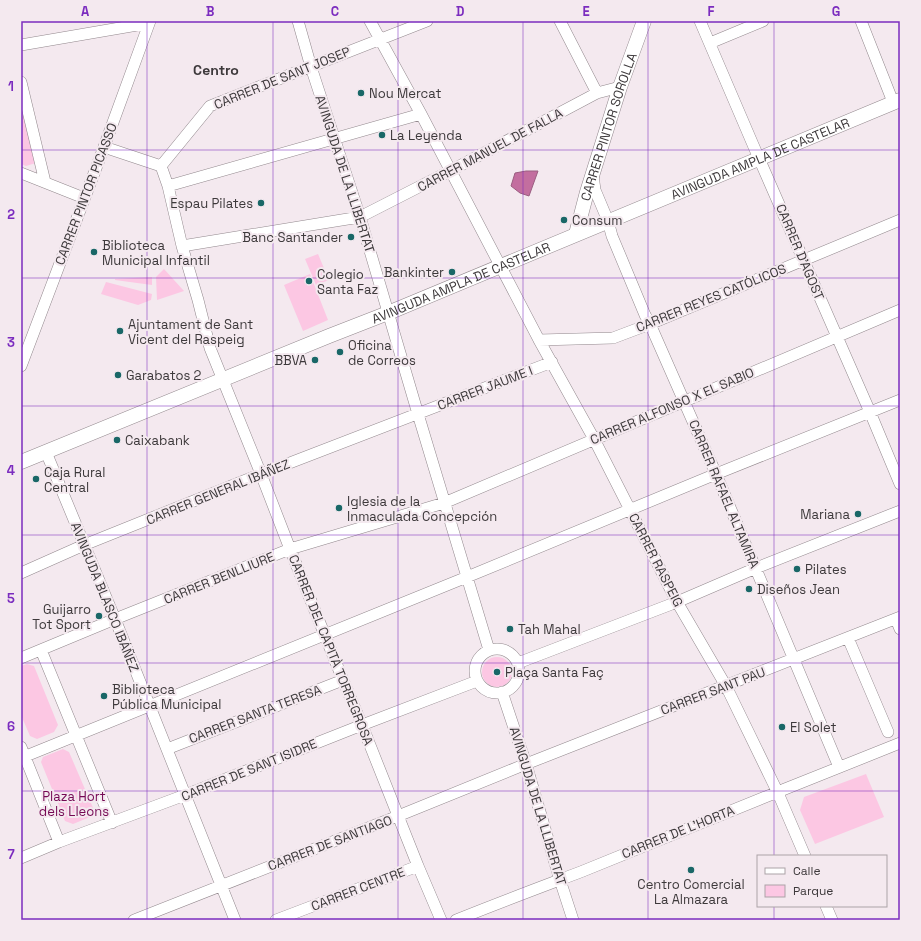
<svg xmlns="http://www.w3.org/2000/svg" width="921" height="941" font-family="'Space Grotesk',sans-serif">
  <rect width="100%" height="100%" fill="#f4e9ef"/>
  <path fill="#fcc7e3" d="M21,90L39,162L26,166L21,164Z
    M318,254L329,280L316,285L305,259Z
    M164,269L184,291L157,300L156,277Z
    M310,274L328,320L303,331L284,285Z
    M152,277V285L115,280V279Z
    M106,282L152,294L151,300L138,305L101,294Z
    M482 672a15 15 0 1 1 30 0a15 15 0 1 1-30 0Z
    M27,664L34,666L58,725L54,732L37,739L30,736L21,715V666Z
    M63,749L69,752L94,810L90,817L73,824L65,821L41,762L43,757Z
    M866,774L884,817L815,844L800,810L804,797Z"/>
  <path fill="#c36e9f" stroke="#9b5e81" d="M526,171H538L529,196L520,193L511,186L515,173Z"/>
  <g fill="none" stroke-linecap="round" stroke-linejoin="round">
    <g stroke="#92888d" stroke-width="12">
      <path id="minor" d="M298,21L311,67L360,217L418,414L489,650
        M370,21L421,114L539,340L594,439L677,602L726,686L778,793L805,856
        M560,21L597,93
        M700,21L754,147L870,412L900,484
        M861,21L893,102
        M710,43L763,21
        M21,45L149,23
        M21,82L45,182
        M104,147L161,166L168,186L182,246L198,300L210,348L261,474L290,549L343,680L362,725L418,866L441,920
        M161,166L210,106L427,21
        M21,173L84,198
        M593,175L595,190L608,221L612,236L645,315L650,324L716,474L839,767
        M168,186L421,114
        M182,246L360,217L450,171L597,93L620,87
        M539,340L613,338L650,324L900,220
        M21,366L104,147L150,21
        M46,452L115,619L235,920
        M21,573L84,545L261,474L552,362
        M896,619L900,629
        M848,638L888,732
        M475 671a22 22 0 1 1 44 0a22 22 0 1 1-44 0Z
        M41,650L112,823
        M21,658L115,619L290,549L444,503L900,310
        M518,663L677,602L756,568L900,511
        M502,692L526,764L560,880L573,920
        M21,747L59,842
        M167,749L343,680
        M21,758L467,577L716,474L900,400
        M21,858L59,842L185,795L362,725L477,681
        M826,906L832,920
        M134,920L398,816L526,764L900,617
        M276,920L418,866
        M456,920C498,903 541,887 583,871C689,828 794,785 900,743"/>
    </g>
    <g stroke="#92888d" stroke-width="15">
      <g id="major">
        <path id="s1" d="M576,234L587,192L620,87L644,21"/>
        <path id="s2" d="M21,462L329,336L388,313L900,100"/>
      </g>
    </g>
    <use href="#minor" stroke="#fff" stroke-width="11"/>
    <use href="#major" stroke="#fff" stroke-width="14"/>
  </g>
  <path fill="none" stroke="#7b2cbf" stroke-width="1" stroke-opacity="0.55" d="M147,21V920M273,21V920M398,21V920M523,21V920M648,21V920M774,21V856M21,150H900M21,278H900M21,406H900M21,535H900M21,663H900M21,791H900M774,906V920"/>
  <g fill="#196767" stroke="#f4e9ef" stroke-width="1.5">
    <circle cx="361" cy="93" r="4"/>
    <circle cx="382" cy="135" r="4"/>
    <circle cx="261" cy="203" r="4"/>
    <circle cx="564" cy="220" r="4"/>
    <circle cx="351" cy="237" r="4"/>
    <circle cx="94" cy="252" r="4"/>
    <circle cx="452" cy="272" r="4"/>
    <circle cx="309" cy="281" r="4"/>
    <circle cx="120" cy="331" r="4"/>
    <circle cx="340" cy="352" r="4"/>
    <circle cx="315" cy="360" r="4"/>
    <circle cx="118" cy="375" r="4"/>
    <circle cx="117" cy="440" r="4"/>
    <circle cx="36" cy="479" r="4"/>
    <circle cx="339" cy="508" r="4"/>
    <circle cx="858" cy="514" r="4"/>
    <circle cx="797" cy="569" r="4"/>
    <circle cx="749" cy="589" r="4"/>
    <circle cx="99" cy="616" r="4"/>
    <circle cx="510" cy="629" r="4"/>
    <circle cx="497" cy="672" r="4"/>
    <circle cx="104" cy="696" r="4"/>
    <circle cx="782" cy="727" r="4"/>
    <circle cx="691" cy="870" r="4"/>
  </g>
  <g text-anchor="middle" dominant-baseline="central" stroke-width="4" stroke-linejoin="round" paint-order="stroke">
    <g font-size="13" fill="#3d393b" stroke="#f4e9ef">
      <text transform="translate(282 78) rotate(-22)">CARRER DE SANT JOSEP</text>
      <text stroke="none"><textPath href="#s1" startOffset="112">CARRER PINTOR SOROLLA</textPath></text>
      <text transform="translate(490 150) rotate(-28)">CARRER MANUEL DE FALLA</text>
      <text stroke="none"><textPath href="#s2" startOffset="799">AVINGUDA AMPLA DE CASTELAR</textPath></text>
      <text transform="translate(345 174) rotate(72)">AVINGUDA DE LA LLIBERTAT</text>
      <text transform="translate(86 194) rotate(-69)">CARRER PINTOR PICASSO</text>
      <text transform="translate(800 252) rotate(67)">CARRER D'AGOST</text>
      <text stroke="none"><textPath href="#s2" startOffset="475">AVINGUDA AMPLA DE CASTELAR</textPath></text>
      <text transform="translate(711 298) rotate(-22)">CARRER REYES CATÓLICOS</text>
      <text transform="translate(485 388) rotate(-21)">CARRER JAUME I</text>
      <text transform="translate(672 406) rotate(-23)">CARRER ALFONSO X EL SABIO</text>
      <text transform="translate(218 492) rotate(-22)">CARRER GENERAL IBÁÑEZ</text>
      <text transform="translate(724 494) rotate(67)">CARRER RAFAEL ALTAMIRA</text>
      <text transform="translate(656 560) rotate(63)">CARRER RASPEIG</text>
      <text transform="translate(219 578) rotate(-22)">CARRER BENLLIURE</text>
      <text transform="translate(105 597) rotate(68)">AVINGUDA BLASCO IBÁÑEZ</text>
      <text transform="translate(331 650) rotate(68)">CARRER DEL CAPITÀ TORREGROSA</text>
      <text transform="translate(713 691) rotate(-21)">CARRER SANT PAU</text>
      <text transform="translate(255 714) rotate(-21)">CARRER SANTA TERESA</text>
      <text transform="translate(249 770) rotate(-22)">CARRER DE SANT ISIDRE</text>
      <text transform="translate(538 806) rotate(73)">AVINGUDA DE LA LLIBERTAT</text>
      <text transform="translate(678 832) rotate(-22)">CARRER DE L'HORTA</text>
      <text transform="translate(330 843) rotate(-21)">CARRER DE SANTIAGO</text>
      <text transform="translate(358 889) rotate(-21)">CARRER CENTRE</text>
    </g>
    <g font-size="13" fill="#3d393b" stroke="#f4e9ef" text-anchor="start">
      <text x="369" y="93">Nou Mercat</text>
      <text x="390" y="135">La Leyenda</text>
      <text x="253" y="203" text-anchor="end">Espau Pilates</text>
      <text x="572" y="220">Consum</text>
      <text x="343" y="237" text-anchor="end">Banc Santander</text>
      <text x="102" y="245">Biblioteca<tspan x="102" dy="15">Municipal Infantil</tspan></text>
      <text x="444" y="272" text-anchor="end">Bankinter</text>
      <text x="317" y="274">Colegio<tspan x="317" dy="15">Santa Faz</tspan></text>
      <text x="128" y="324">Ajuntament de Sant<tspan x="128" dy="15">Vicent del Raspeig</tspan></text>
      <text x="348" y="345">Oficina<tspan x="348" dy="15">de Correos</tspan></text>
      <text x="307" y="360" text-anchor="end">BBVA</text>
      <text x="126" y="375">Garabatos 2</text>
      <text x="125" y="440">Caixabank</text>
      <text x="44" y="472">Caja Rural<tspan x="44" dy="15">Central</tspan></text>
      <text x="347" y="501">Iglesia de la<tspan x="347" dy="15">Inmaculada Concepción</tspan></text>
      <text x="850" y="514" text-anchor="end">Mariana</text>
      <text x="805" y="569">Pilates</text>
      <text x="757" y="589">Diseños Jean</text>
      <text x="91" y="609" text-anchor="end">Guijarro<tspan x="91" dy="15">Tot Sport</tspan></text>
      <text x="518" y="629">Tah Mahal</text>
      <text x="505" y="672">Plaça Santa Faç</text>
      <text x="112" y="689">Biblioteca<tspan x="112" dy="15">Pública Municipal</tspan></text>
      <text x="790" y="727">El Solet</text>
      <text x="691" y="884" text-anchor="middle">Centro Comercial<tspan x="691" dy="15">La Almazara</tspan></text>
    </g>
    <g font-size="13" fill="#750954" stroke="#f4e9ef">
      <text x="74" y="796">Plaza Hort<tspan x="74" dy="15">dels Lleons</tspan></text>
    </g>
    <g font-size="14" font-weight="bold" fill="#3d393b" stroke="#f4e9ef">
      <text x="216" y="70">Centro</text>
    </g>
  </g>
  <rect width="921" height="941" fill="none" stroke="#f4e9ef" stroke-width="44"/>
  <rect x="757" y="855" width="130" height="52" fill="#f4e9ef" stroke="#aba3a7"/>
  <rect x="765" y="868" width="20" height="6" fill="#ffffff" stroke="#aba3a7"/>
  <text x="793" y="875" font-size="12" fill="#3d393b">Calle</text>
  <rect x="765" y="885" width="20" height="12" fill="#fcc7e3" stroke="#aba3a7"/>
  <text x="793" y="895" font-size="12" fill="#3d393b">Parque</text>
  <rect x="22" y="22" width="877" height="897" fill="none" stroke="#7b2cbf" stroke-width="1.5"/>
  <g font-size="13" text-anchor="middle" font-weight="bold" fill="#7b2cbf">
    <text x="85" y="16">A</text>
    <text x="210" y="16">B</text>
    <text x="335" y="16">C</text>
    <text x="460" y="16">D</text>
    <text x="586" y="16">E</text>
    <text x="711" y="16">F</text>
    <text x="836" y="16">G</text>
    <text x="11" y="91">1</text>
    <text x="11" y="219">2</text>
    <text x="11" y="347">3</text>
    <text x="11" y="475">4</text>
    <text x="11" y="603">5</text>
    <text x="11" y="731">6</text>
    <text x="11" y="859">7</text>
  </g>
</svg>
